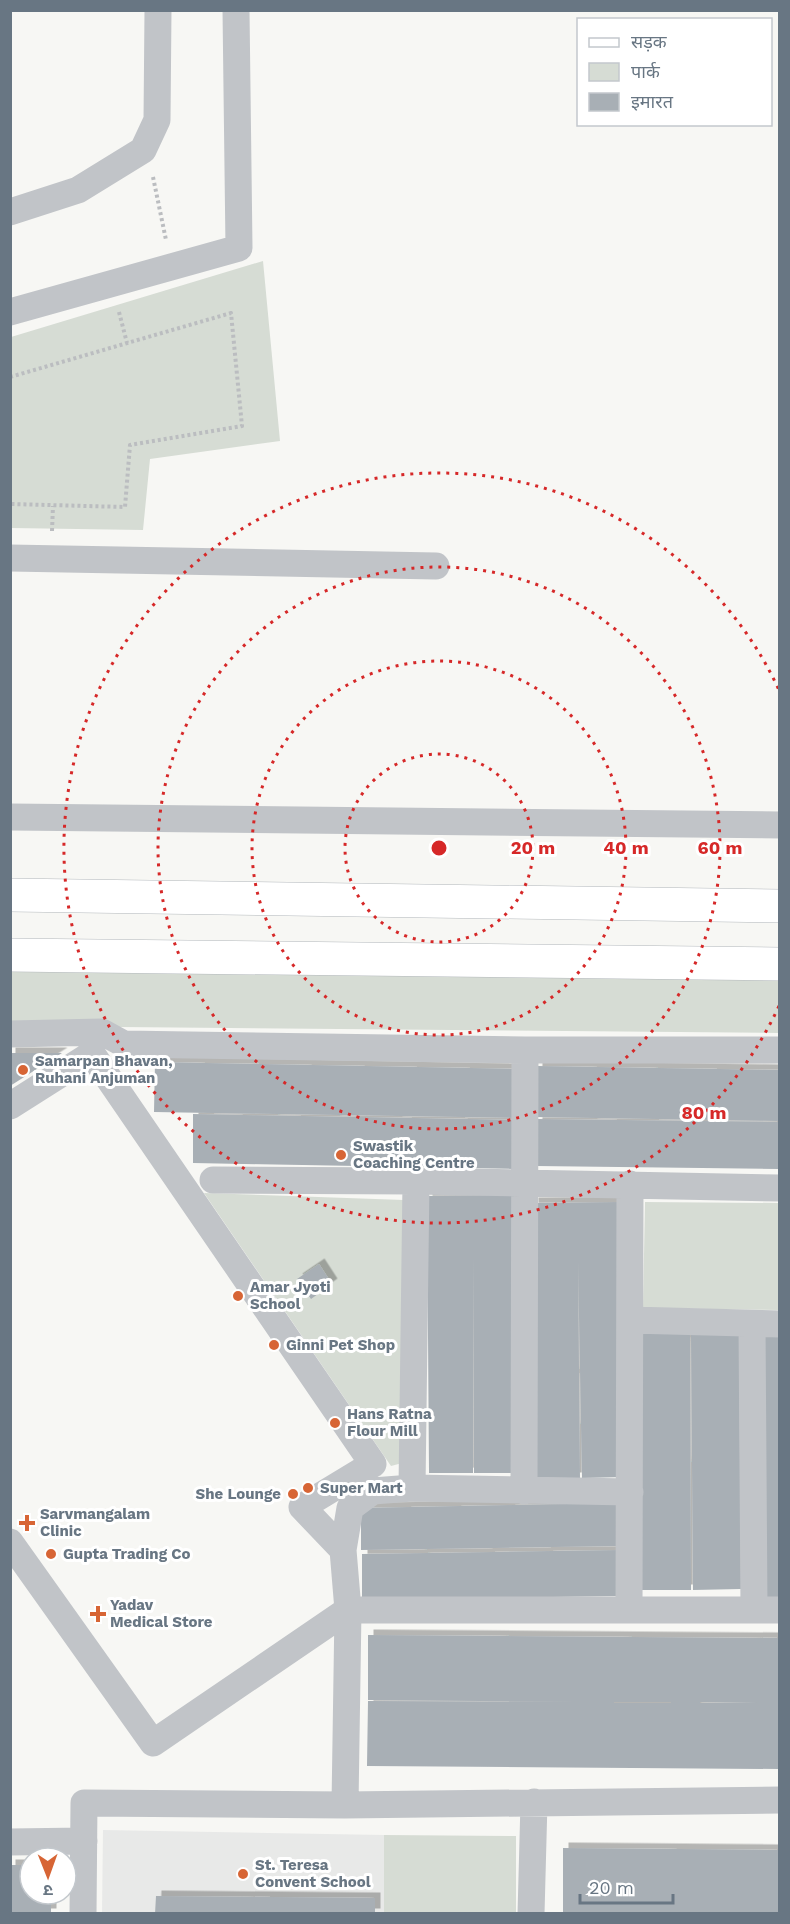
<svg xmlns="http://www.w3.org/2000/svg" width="790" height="1924" font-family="'Work Sans','Noto Sans Devanagari',sans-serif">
  <defs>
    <filter id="shadow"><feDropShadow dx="5.5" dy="-5.5" stdDeviation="0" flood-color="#0004"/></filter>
  </defs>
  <rect width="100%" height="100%" fill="#f7f7f4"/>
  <path fill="#e8e9e8" d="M103,1830L384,1835V1913L102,1914Z"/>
  <path fill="#d6dcd4" d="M263,261L280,441L150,459L143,530L11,528V337Z
    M11,971L779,978V1033L11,1026Z
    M204,1193L404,1200L406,1462L391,1466Z
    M645,1202L779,1203V1310L643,1308Z
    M384,1835L516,1836V1913H384Z"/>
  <path fill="#a8afb5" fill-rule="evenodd" filter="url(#shadow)" d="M10,1053H62L10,1086Z
    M155,1062L519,1069L518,1118L154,1112Z
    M537,1066L780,1070V1121L536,1117Z
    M193,1114L518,1120L517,1169L193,1163Z
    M537,1119L780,1122V1169L536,1166Z
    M514,1195L515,1473H474L473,1254V1473H429L427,1196Z
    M621,1202L625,1477L582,1478L578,1261L580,1478H535L533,1203Z
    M319,1264L332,1284L311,1299L297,1279Z
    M739,1333L741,1589L693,1590L691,1334Z
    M638,1334H690L691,1590H639Z
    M761,1335H780V1598H761Z
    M620,1503L621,1546L361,1550V1508Z
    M621,1550L622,1596L362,1600V1554Z
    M368,1635L780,1638V1769L367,1766L368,1701L584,1702L368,1700ZM614,1702H671V1703H614ZM700,1702L757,1703H700Z
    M563,1848L780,1850V1914H563Z
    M10,1865H30V1894H51V1914H10Z
    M156,1896L375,1898V1914H155Z"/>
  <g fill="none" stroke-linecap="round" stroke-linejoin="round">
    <g stroke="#b3b8bc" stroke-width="34">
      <path id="secondary" d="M10,895L780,906
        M10,955L780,964"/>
    </g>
    <path stroke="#bbbdc0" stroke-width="4" stroke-dasharray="3 3" stroke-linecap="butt" d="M153,177L166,240
      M119,312L127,343
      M10,377L231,313L242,426L130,445L125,507L10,504
      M52,531L53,506"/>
    <path stroke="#c1c4c8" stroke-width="27" d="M10,212L78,190L143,150L157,120L158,10
      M10,312L239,248L236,10
      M10,558L436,566
      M10,817L780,825
      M10,1034L102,1032L124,1044L525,1050H780
      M10,1106L92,1054L373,1464L302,1507L343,1550
      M213,1180L416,1181L780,1188
      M631,1320L780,1324
      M752,1324L754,1609
      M412,1488L416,1181
      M524,1491L525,1050
      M10,1542L153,1743L348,1610H780
      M629,1610L630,1184
      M345,1805L348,1610L343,1550L350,1508L373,1491L412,1488L630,1492
      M10,1842L84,1841
      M83,1914L84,1803L345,1805L780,1800
      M531,1914L534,1802"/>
    <use href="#secondary" stroke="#fff" stroke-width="33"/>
  </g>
  <g fill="none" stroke="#d62828" stroke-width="3" stroke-dasharray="3 6">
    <circle cx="439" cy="848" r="94"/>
    <circle cx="439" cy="848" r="187"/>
    <circle cx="439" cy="848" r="281"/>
    <path d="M779 1006A375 375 0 1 1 779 690"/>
  </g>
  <g fill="#d76535" stroke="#fff" stroke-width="2">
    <circle cx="23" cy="1070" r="6"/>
    <circle cx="341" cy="1155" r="6"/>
    <circle cx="238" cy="1296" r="6"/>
    <circle cx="274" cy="1345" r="6"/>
    <circle cx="335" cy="1423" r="6"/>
    <circle cx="308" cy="1488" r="6"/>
    <circle cx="293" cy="1494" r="6"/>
    <path d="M24 1514h6v6h6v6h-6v6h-6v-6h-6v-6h6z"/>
    <circle cx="51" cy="1554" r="6"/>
    <path d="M95 1605h6v6h6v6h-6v6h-6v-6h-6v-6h6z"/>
    <circle cx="243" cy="1874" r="6"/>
  </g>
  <g text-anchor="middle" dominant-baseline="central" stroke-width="6" stroke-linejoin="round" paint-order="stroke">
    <g font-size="15" font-weight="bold" fill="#687683" stroke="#fff" text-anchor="start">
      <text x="35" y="1061">Samarpan Bhavan,<tspan x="35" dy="17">Ruhani Anjuman</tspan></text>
      <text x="353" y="1146">Swastik<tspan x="353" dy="17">Coaching Centre</tspan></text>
      <text x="250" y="1287">Amar Jyoti<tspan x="250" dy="17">School</tspan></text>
      <text x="286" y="1345">Ginni Pet Shop</text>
      <text x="347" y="1414">Hans Ratna<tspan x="347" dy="17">Flour Mill</tspan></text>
      <text x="320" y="1488">Super Mart</text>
      <text x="281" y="1494" text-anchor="end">She Lounge</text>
      <text x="40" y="1514">Sarvmangalam<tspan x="40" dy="17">Clinic</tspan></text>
      <text x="63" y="1554">Gupta Trading Co</text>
      <text x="110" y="1605">Yadav<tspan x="110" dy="17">Medical Store</tspan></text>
      <text x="255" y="1865">St. Teresa<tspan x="255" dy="17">Convent School</tspan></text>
    </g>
  </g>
  <circle cx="439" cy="848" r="9" fill="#d62828" stroke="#fff" stroke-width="3"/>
  <g font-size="18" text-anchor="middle" font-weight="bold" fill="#d62828" stroke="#fff" stroke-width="6" stroke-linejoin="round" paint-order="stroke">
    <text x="533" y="854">20 m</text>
    <text x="626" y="854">40 m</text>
    <text x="720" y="854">60 m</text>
    <text x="704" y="1119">80 m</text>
  </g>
  <rect width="790" height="1924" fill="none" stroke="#687683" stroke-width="24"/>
  <rect x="577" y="18" width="195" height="108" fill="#ffffff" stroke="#c3c8cd" stroke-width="1.5"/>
  <rect x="589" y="38" width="30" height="9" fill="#ffffff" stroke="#c3c8cd" stroke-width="1.5"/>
  <text x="631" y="48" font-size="18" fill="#687683">सड़क</text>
  <rect x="589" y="63" width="30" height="18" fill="#d6dcd4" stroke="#c3c8cd" stroke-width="1.5"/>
  <text x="631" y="78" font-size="18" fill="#687683">पार्क</text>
  <rect x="589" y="93" width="30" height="18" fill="#a8afb5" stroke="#c3c8cd" stroke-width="1.5"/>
  <text x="631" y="108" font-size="18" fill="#687683">इमारत</text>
  <g transform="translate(48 1876) rotate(179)"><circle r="28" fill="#ffffff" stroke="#c3c8cd" stroke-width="1.5"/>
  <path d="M0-4.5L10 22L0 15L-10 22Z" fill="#d76535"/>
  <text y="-9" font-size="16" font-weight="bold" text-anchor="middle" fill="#687683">उ</text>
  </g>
  <path d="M580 1894v9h93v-9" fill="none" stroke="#687683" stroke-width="3"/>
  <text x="589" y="1894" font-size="18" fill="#687683" stroke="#ffffff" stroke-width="4.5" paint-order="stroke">20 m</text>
</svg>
